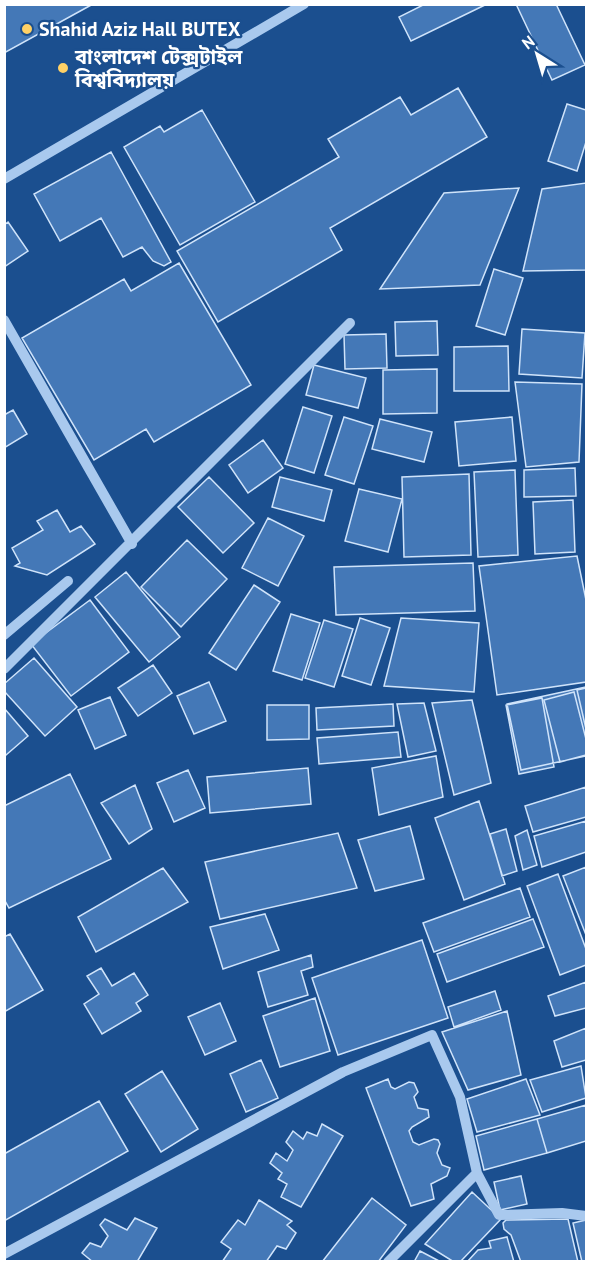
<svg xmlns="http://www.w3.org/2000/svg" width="591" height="1266" font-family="'PT Sans','Noto Sans Bengali',sans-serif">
  <rect width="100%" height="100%" fill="#1b4f8f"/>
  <path fill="#4478b7" stroke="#cfe3fa" stroke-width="1.5" d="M4,4H93L4,53Z
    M425,4H487L411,41L399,17Z
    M516,4H556L585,65L552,80Z
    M458,88L487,137L330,228L342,250L218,322L177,251L339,157L328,139L400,97L411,115Z
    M567,104L586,110V142L577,171L548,161Z
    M202,110L255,202L180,245L124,147L160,126L164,132Z
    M111,152L171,262L164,266L153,261L142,247L123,257L101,218L60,241L34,194Z
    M586,183V270L523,271L542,189Z
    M519,188L480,285L380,289L444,193Z
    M8,222L28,251L4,267V225Z
    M179,263L251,385L154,442L146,429L94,460L22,338L124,279L131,291Z
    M494,269L523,278L505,335L476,326Z
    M437,321L438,355L396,356L395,322Z
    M522,329L585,333L582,378L519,374Z
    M386,334L387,368L345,369L344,335Z
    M508,346L509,391H454V347Z
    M314,365L366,378L358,408L306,395Z
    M437,369V413L383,414V370Z
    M515,382L582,384L579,462L526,467Z
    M303,407L332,416L314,473L285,464Z
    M13,410L27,434L4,448V415Z
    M344,417L373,426L354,484L325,475Z
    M512,417L516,461L459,466L455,422Z
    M380,419L432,432L424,462L372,449Z
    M263,440L283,468L248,493L229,465Z
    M575,468L576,496L524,497V470Z
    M515,470L518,555L478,557L474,472Z
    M469,474L471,555L404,557L402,477Z
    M209,477L254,523L223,553L178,507Z
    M280,477L332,490L324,521L272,507Z
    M359,489L402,499L388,552L345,541Z
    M573,500L575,552L535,554L533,502Z
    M57,510L70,532L81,526L95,544L47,575L15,566L20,563L12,548L43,530L37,521Z
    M268,518L304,536L278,586L242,568Z
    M187,540L227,579L181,627L141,587Z
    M577,556L586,600V682L497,695L479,566Z
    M473,563L475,611L336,615L334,567Z
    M126,572L180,637L149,662L95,597Z
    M254,585L280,602L236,670L209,653Z
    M90,600L129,652L71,696L31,644Z
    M291,614L320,623L302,680L273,671Z
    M360,618L390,628L371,685L342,676Z
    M401,618L479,623L474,692L384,686Z
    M324,620L353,629L334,687L305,678Z
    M34,658L77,707L45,736L4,691V684Z
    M153,665L172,693L138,716L118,688Z
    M209,682L226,721L194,734L177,696Z
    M586,687V756L521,770L507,704Z
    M586,688V729L577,690Z
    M574,692L586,739V755L560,762L544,700Z
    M110,697L126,735L95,749L78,710Z
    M542,698L554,767L519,774L506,705Z
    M472,700L491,783L454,795L432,703Z
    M424,703L436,751L408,757L397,704Z
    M393,704L394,726L317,730L316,708Z
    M267,705H309V739L267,740Z
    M4,708L28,736L6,755L4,753Z
    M398,732L401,757L319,764L317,738Z
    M436,756L443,797L379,815L372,768Z
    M308,768L311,804L210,813L207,777Z
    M188,770L205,808L174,822L157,783Z
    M70,774L111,859L9,908L4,899V806Z
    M135,785L152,829L129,844L101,803Z
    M586,787V817L533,832L525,806Z
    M479,801L505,884L464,900L435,818Z
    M586,821V852L542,867L534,836Z
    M410,826L424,879L375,891L358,840Z
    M506,829L517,871L502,876L490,834Z
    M527,830L537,865L523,870L515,836Z
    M338,833L357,888L220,919L205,862Z
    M586,867V935L563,876Z
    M163,868L188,902L96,952L78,917Z
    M558,874L586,949V965L560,975L527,886Z
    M520,888L530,917L434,952L423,923Z
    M265,914L279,950L223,969L210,927Z
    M533,919L544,947L447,982L437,954Z
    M10,934L43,990L4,1012V937Z
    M422,940L448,1018L338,1055L312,978Z
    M311,955L313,967L301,971L308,995L268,1007L258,972Z
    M101,968L112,986L134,973L148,995L136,1003L141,1011L102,1034L84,1004L99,994L87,976Z
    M586,982V1008L555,1016L548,996Z
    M495,991L501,1010L454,1027L448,1007Z
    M315,998L330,1051L280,1067L263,1016Z
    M220,1003L236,1041L205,1055L188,1017Z
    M507,1011L521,1075L468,1090L442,1032Z
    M586,1028V1060L562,1067L554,1041Z
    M261,1060L278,1098L246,1112L230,1074Z
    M581,1066L586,1098L542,1112L530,1080Z
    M162,1071L198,1129L161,1152L125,1094Z
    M388,1079L391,1087L395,1089L409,1082L414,1083L418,1092L414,1097L418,1108L428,1110L429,1117L412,1127L409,1131L413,1142L419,1145L434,1139L438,1140L440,1144L437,1153L442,1165L450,1168L447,1176L431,1184L434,1199L411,1206L366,1088Z
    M526,1079L540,1115L477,1132L467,1099Z
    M99,1101L128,1151L4,1221V1154Z
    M586,1105V1141L547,1153L537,1119Z
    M537,1119L547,1153L484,1170L476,1136Z
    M322,1124L343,1136L301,1207L281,1197L287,1184L278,1179L282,1173L270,1163L276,1153L287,1161L293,1150L286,1142L293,1131L303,1139L307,1132L317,1136Z
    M521,1176L527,1204L500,1210L494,1182Z
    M472,1192L501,1219L460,1262H454L425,1244Z
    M372,1198L406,1225L378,1262H322Z
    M259,1200L292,1221L287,1225L296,1233L286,1249L277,1246L266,1262H222L231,1249L221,1242L238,1220L245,1225Z
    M135,1218L157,1228L137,1262H93L82,1253L90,1243L101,1247L108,1236L100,1225L105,1219L127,1230Z
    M568,1219L578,1262H521L511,1235L504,1229L503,1223L506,1220Z
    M586,1220V1262H582L573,1223Z
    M507,1237L514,1262H467L478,1250L491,1248L489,1241Z
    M420,1251L441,1262H414Z"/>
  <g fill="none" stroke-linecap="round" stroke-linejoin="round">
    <path stroke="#a9c9ee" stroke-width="10" d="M4,179L304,4
      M4,320L132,544
      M4,635L68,581
      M4,669L350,323
      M477,1173L499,1215L562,1213L586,1216
      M4,1254L343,1072L432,1035L460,1097L477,1173L388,1262"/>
  </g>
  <g fill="#ffd166" stroke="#1b4f8f" stroke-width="2">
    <circle cx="27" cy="29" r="6"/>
    <circle cx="63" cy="68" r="6"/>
  </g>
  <g text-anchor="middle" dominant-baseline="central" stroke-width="4.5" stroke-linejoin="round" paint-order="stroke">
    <g font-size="20" font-weight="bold" fill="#fff" stroke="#1b4f8f" text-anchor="start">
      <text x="39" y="29">Shahid Aziz Hall BUTEX</text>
      <text x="75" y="57">বাংলাদেশ টেক্সটাইল<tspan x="75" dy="23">বিশ্ববিদ্যালয়</tspan></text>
    </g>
  </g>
  <rect width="591" height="1266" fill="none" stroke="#ffffff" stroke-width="12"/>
  <g transform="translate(537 54) rotate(323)" stroke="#1b4f8f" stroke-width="4.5" paint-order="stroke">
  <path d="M0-4.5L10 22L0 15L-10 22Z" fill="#ffffff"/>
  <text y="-9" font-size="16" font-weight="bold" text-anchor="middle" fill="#ffffff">N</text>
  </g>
</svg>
